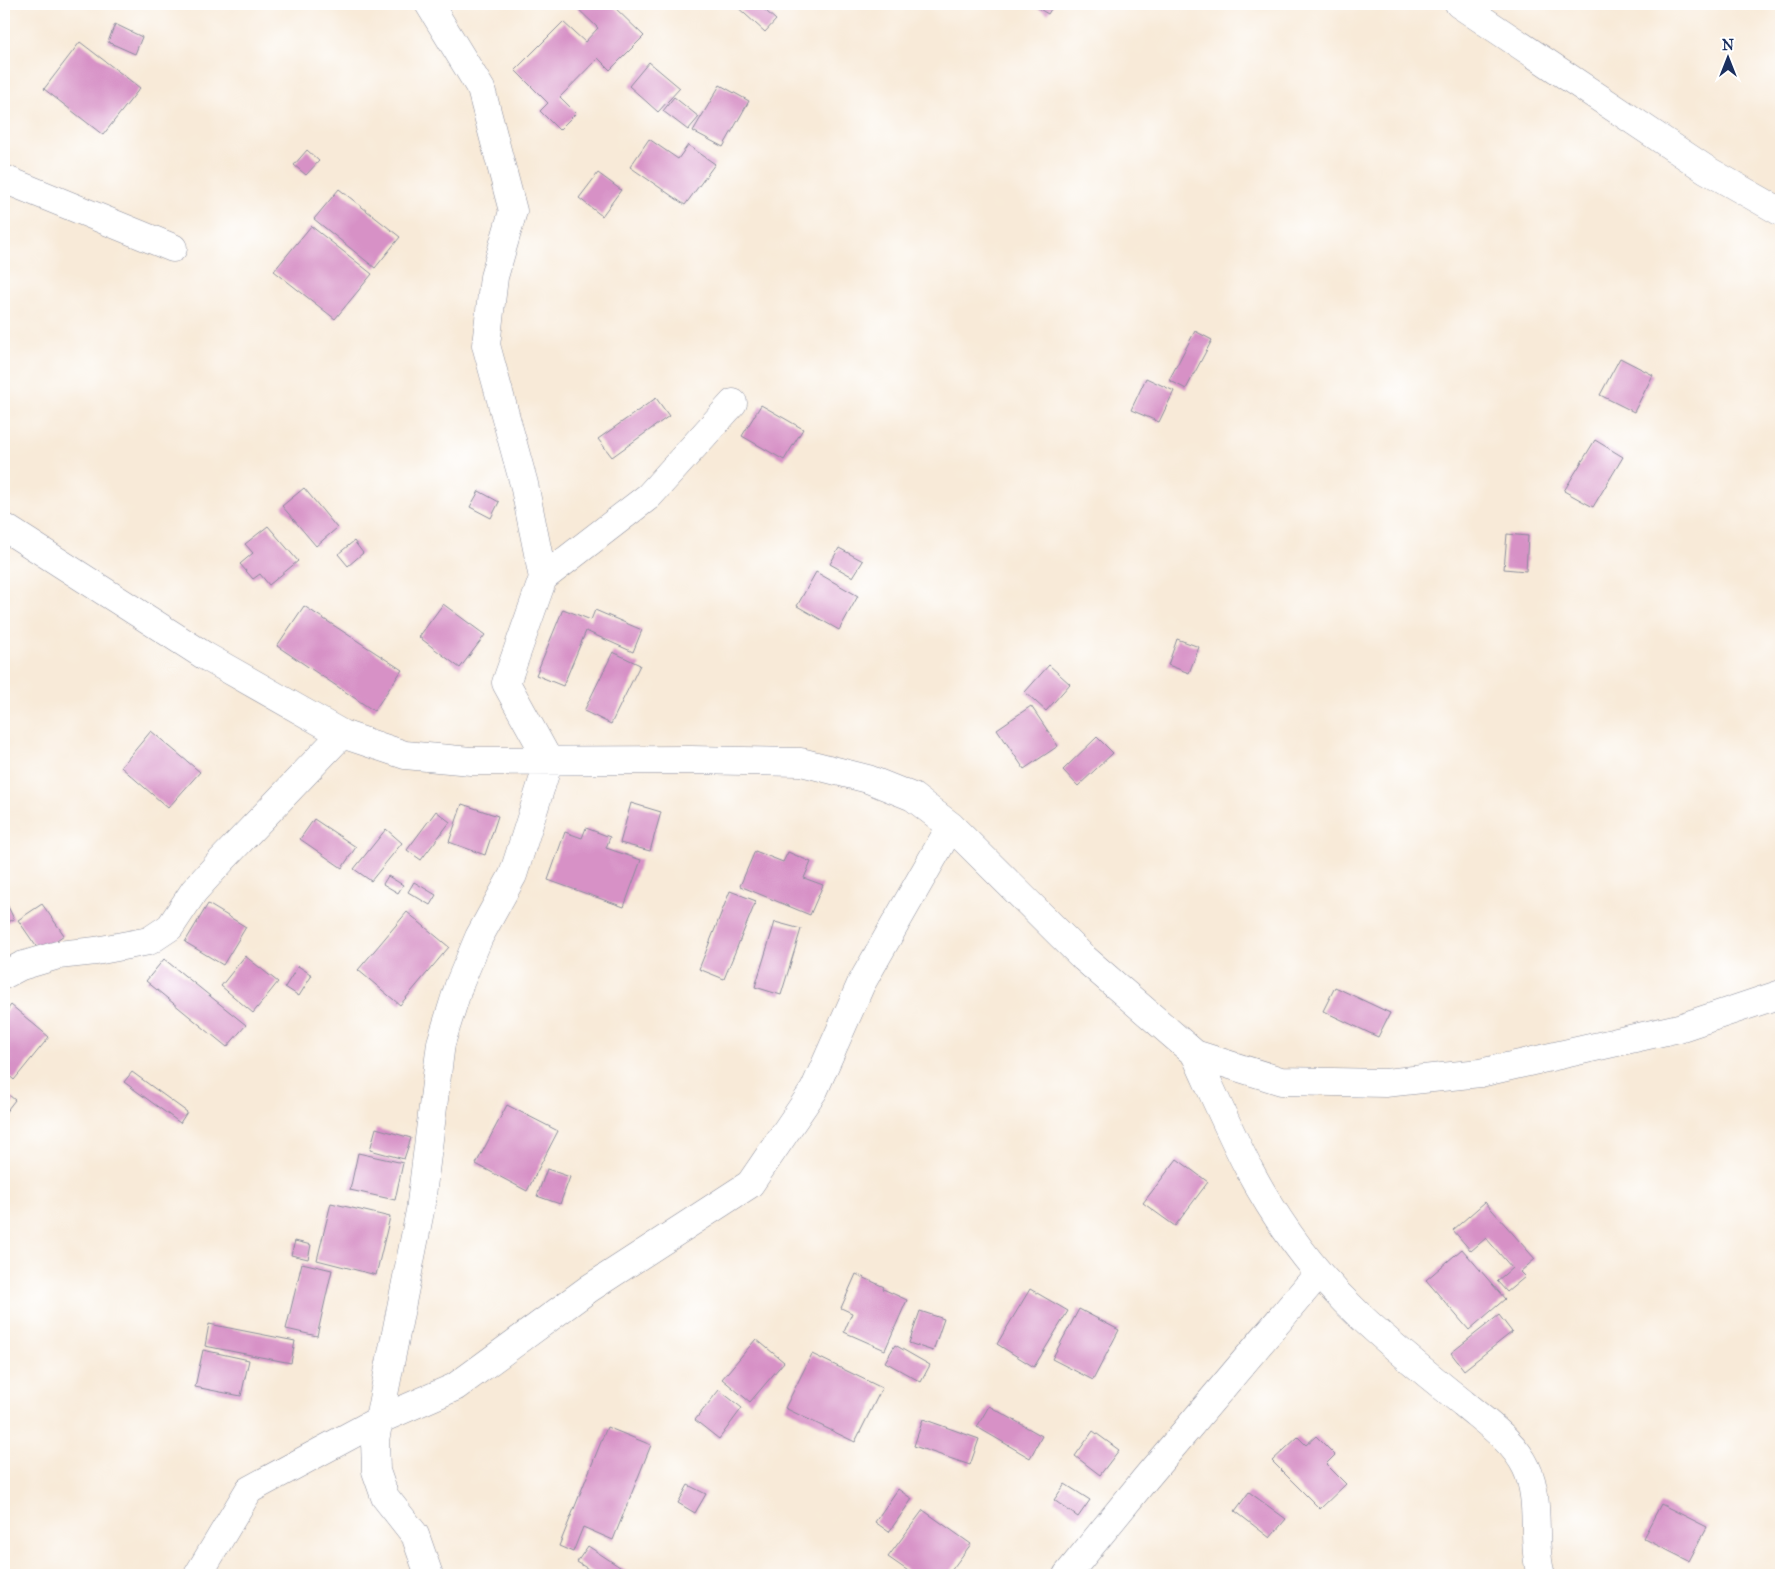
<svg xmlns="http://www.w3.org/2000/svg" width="1785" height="1579" font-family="'IM FELL Great Primer',serif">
  <rect width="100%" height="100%" fill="#fff"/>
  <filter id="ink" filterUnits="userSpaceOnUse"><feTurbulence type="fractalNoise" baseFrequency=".02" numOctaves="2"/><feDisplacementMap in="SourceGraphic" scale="10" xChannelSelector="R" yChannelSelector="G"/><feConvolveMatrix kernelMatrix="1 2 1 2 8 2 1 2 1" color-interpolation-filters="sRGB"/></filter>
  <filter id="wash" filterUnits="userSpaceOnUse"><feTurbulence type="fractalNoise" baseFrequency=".0096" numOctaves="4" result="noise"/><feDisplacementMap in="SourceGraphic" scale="20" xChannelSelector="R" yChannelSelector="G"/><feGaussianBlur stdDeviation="1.12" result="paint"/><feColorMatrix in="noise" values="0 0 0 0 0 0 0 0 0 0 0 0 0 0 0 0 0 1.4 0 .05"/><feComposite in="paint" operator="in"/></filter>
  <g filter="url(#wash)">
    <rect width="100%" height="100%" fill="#f8ead8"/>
    <g id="blocks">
      <path fill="#d791c6" d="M573,4H611L644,36L610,70L598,58L560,97L576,113L559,130L540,111L548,103L515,70L563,22L585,42L598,28Z
        M736,4H758L776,20L765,32L735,5Z
        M1031,4H1054L1048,14Z
        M115,24L142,37L135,54L108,42Z
        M80,42L140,88L103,135L44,89Z
        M649,62L680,88L658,112L629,86Z
        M720,85L749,101L723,147L693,131Z
        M674,97L699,117L688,130L663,111Z
        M649,139L678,159L688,145L715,164L685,205L630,167Z
        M307,150L319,161L306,175L294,165Z
        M598,173L621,190L602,216L579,198Z
        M339,189L400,237L375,268L314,219Z
        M311,226L372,274L335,319L274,271Z
        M1195,331L1212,340L1186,389L1169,380Z
        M1620,358L1653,375L1634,412L1600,395Z
        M1146,378L1174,391L1159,422L1131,410Z
        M656,398L669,416L612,457L598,439Z
        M761,405L803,429L784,460L742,436Z
        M1595,440L1623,457L1593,507L1564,491Z
        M304,488L337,528L316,546L282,506Z
        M479,491L499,502L491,518L470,507Z
        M268,526L298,561L269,585L260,574L253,579L240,564L253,553L245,544Z
        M1507,534L1528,536L1526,571L1504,569Z
        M354,541L363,553L348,566L338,554Z
        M839,548L863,561L853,577L830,564Z
        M816,572L858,596L839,630L797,606Z
        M443,604L485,635L460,668L419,637Z
        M304,606L402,670L374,711L277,646Z
        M563,609L591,620L595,610L642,630L633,652L586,631L563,686L536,675Z
        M1177,639L1199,647L1189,673L1168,665Z
        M613,652L640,665L611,724L584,711Z
        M1049,665L1070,684L1046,711L1025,692Z
        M1031,706L1058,746L1024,769L997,729Z
        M151,731L200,772L168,808L121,767Z
        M1097,737L1113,753L1078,786L1063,770Z
        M631,803L661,812L650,851L620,843Z
        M462,804L498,816L485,855L449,842Z
        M436,811L450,822L421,860L407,850Z
        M314,819L356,847L342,868L300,839Z
        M586,828L610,837L606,848L641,860L624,907L548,880L565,832L582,838Z
        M386,829L402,843L371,881L354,869Z
        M755,851L783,862L788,852L811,862L804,878L823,885L810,915L740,886Z
        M388,876L403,885L398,893L383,884Z
        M414,882L436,895L430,905L408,892Z
        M730,891L756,901L724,979L699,969Z
        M4,898L14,919L4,924Z
        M42,904L64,935L40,952L18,920Z
        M208,904L246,927L223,965L185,942Z
        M407,912L449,947L400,1005L358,970Z
        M775,922L801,929L781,995L755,987Z
        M245,956L278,982L253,1013L221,986Z
        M164,959L246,1025L227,1047L146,981Z
        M298,966L312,975L299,996L285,987Z
        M1335,987L1390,1013L1378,1037L1323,1011Z
        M11,1005L49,1037L14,1080L4,1071V1014Z
        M132,1072L187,1112L180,1123L124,1082Z
        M4,1091L15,1100L4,1114Z
        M507,1105L558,1131L527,1191L476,1164Z
        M376,1128L411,1138L404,1159L370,1150Z
        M358,1153L403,1163L395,1200L350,1190Z
        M1177,1159L1208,1182L1175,1226L1143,1203Z
        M547,1169L570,1177L560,1204L537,1196Z
        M1485,1202L1535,1259L1520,1272L1525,1277L1507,1292L1497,1281L1512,1268L1486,1238L1471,1251L1453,1230Z
        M331,1203L390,1217L376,1275L317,1260Z
        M295,1241L311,1245L308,1259L291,1255Z
        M1462,1249L1505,1299L1469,1330L1426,1280Z
        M302,1263L332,1270L317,1336L286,1329Z
        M856,1274L884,1287L883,1289L907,1300L885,1350L844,1332L852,1313L841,1308Z
        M1030,1289L1068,1311L1034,1367L997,1344Z
        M1079,1309L1119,1330L1093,1380L1052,1359Z
        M920,1311L944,1319L933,1351L909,1343Z
        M1499,1315L1512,1332L1464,1370L1451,1353Z
        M209,1324L295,1341L291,1363L205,1346Z
        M756,1339L784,1362L750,1402L722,1379Z
        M895,1345L930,1365L921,1382L885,1362Z
        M203,1350L249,1360L241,1396L195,1387Z
        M812,1354L882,1388L855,1442L785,1408Z
        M719,1390L742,1408L719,1439L695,1420Z
        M989,1406L1042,1436L1030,1458L977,1427Z
        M923,1419L979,1439L970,1465L914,1446Z
        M607,1427L651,1445L613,1540L583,1527L573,1552L559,1546Z
        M1093,1431L1119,1450L1100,1475L1075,1456Z
        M1316,1436L1335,1455L1326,1464L1346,1484L1320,1509L1272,1461L1298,1437L1306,1445Z
        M1065,1484L1090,1500L1078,1517L1054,1500Z
        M688,1485L706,1494L695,1513L678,1503Z
        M898,1489L912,1499L889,1532L875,1522Z
        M1249,1492L1286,1519L1270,1538L1235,1511Z
        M1661,1504L1707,1527L1689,1561L1643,1538Z
        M923,1510L971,1544L948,1575H914L888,1557Z
        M588,1546L632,1575H598L577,1562Z"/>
    </g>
  </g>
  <g filter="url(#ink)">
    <use href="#blocks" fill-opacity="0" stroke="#8a8c9b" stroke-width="1"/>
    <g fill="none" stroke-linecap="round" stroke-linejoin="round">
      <g stroke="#8a8c9b" stroke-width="29">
        <path id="street" d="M429,4L481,89L513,211L494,277L486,345L524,484L543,578L506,683L549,761L513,875L479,937L459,985L441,1043L420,1211L375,1440L376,1471L385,1497L415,1535L429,1575
          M1459,4L1707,170L1781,212
          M4,179L173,248
          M4,527L205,656L342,734L405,755L471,761L691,760L801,762L868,779L913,797L951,826L1084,958L1195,1054L1281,1081L1385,1083L1480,1073L1679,1028L1781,994
          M543,578L649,496L733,403
          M4,975L21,966L58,955L96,951L149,941L170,927L194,891L222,860L342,734
          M1195,1054C1213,1093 1230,1133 1250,1171C1278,1223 1315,1274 1359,1315C1392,1346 1428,1375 1463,1403C1485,1422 1513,1440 1526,1467C1542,1500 1531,1543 1541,1575
          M198,1575L249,1490L379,1420L455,1387L590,1288L750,1184L814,1090L861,984L951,826
          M1067,1575L1146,1478L1319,1273"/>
      </g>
      <use href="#street" stroke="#fff" stroke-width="28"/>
    </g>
  </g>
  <rect width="1785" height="1579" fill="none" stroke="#fff" stroke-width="20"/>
  <g transform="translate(1728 58)" stroke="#ffffff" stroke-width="4" paint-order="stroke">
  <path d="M0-4L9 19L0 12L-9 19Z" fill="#1b2f5e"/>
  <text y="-8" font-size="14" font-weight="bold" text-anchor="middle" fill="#1b2f5e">N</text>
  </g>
</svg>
